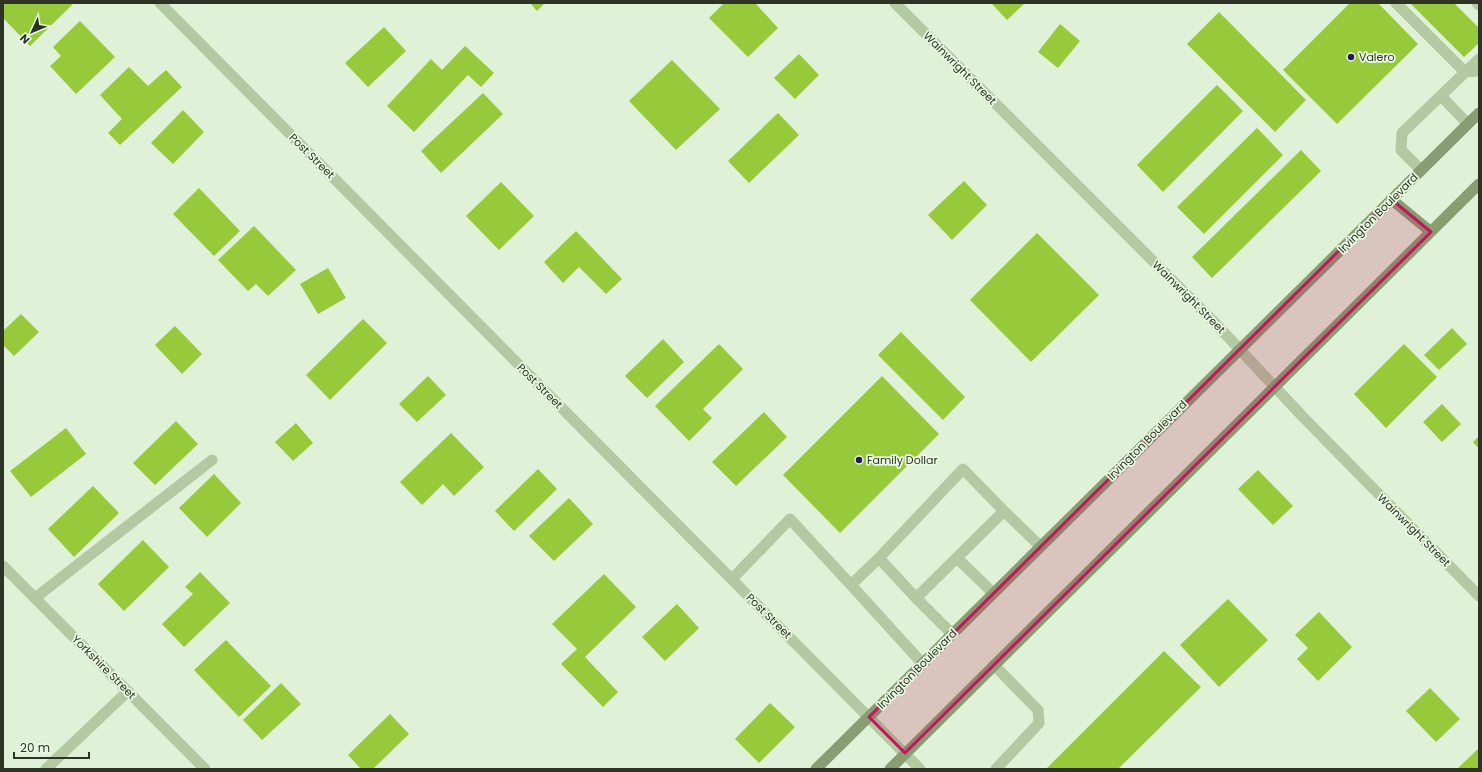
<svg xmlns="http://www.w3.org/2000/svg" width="1482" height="772" font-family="Poppins,sans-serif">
  <rect width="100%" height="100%" fill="#dff1d6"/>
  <path fill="#96ca3b" d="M3,3H74L30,46L3,18Z
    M530,3H545L537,11Z
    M724,3H755L778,28L748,57L709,18Z
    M991,3H1025L1007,20Z
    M1350,3H1378L1418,44L1337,124L1283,70Z
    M1410,3H1454L1479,28V43L1464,57Z
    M1219,12L1306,100L1275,132L1187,44Z
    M80,21L115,57L76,94L50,66L61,56L53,47Z
    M1060,24L1080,41L1058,68L1038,52Z
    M384,27L406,51L368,87L345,63Z
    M465,46L494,73L481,87L468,75L414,132L387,106L431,59L442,70Z
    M799,54L819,75L795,99L774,78Z
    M672,60L720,109L676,150L629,101Z
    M129,67L148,86L166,70L182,87L120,145L108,133L122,119L100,95Z
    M1217,85L1243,111L1163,192L1137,165Z
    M483,93L503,114L441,173L421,151Z
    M183,110L204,132L173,164L151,143Z
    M778,113L799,135L749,183L728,161Z
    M1257,128L1283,155L1204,234L1177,207Z
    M1301,150L1321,171L1212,278L1192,257Z
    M964,181L987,205L952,240L928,215Z
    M501,182L534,216L499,250L466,216Z
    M199,188L240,231L214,256L173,214Z
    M254,226L296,270L268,296L256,284L248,291L218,260Z
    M576,231L622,279L606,294L579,267L563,283L544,262Z
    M1037,233L1099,295L1031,362L970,300Z
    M328,268L346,298L318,314L300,284Z
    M21,314L39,332L14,356L3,345V331Z
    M363,319L387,343L330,400L306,375Z
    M175,326L202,354L182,374L155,345Z
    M1452,328L1467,344L1439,370L1424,355Z
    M901,332L965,397L943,420L878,355Z
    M663,339L684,362L647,398L625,376Z
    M719,344L743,369L703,409L712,418L689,441L655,406Z
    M1404,344L1437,377L1386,428L1354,394Z
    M428,376L446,395L417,422L399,404Z
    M882,376L939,434L840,533L783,475Z
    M1442,404L1461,424L1442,442L1423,422Z
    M764,412L787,437L736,486L712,462Z
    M176,421L198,444L155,485L133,463Z
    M296,423L313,443L293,461L275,442Z
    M66,428L86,454L31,497L10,471Z
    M451,433L484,467L454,496L443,484L422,505L400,482Z
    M1479,436V449L1473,442Z
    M538,469L557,489L514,531L495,511Z
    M1258,470L1293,506L1273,525L1238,489Z
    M214,474L241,503L207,537L179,508Z
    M93,486L119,513L74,557L48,529Z
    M569,498L593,524L554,561L529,536Z
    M143,540L169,567L124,611L98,584Z
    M200,572L230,603L184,647L162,624L193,594L185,587Z
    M604,574L636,607L585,657L618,692L603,707L561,664L577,649L552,624Z
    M1228,599L1268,640L1219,687L1180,645Z
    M677,604L699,628L665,661L642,637Z
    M1319,612L1352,647L1318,681L1297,659L1308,648L1295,635Z
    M226,640L271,686L239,717L194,670Z
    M1164,651L1201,687L1118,769H1046Z
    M281,683L301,704L262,740L243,720Z
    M1430,688L1460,719L1436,742L1406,711Z
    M770,703L795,727L759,763L735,739Z
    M390,714L409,734L373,769H361L348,755Z
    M1479,748V769H1457Z"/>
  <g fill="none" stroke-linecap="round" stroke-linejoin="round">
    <path stroke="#b2c9a2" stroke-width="11" d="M1396,3L1465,72L1479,71
      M1477,3L1479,5
      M1441,96L1468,124
      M1421,170L1401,150L1402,133L1479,59
      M1004,511L1040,546
      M957,558L993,593
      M732,579L790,519L851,585L879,558
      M851,585L922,663
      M35,598L212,460
      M916,598L1004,511L963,469L879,558L916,598L952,634
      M994,665L1038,710L1039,723L996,769
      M46,769L128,691"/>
    <path stroke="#b2c9a2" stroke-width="11" d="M160,3L920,769
      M895,3L1215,323L1304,418L1479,596
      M3,566L205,769"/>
    <path stroke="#899d73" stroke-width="11" d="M1391,199L1431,232
      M816,769L1479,113
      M890,769L1479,184"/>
  </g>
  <path fill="#c2185b" fill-opacity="0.2" stroke="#c2185b" stroke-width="3" stroke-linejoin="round" d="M1391,199L1431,232L905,753L869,717Z"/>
  <g fill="#251955" stroke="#eaf9e2" stroke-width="1.5">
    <circle cx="1351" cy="57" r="4"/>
    <circle cx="859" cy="460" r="4"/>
  </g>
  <g text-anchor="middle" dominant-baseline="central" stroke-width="3.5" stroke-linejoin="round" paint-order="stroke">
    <g font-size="11" fill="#2d3325" stroke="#eaf9e2" text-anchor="start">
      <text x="1359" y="57">Valero</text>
      <text x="867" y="460">Family Dollar</text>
    </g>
    <g font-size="11" fill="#2d3325" stroke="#eaf9e2">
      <text transform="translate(960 68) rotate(45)">Wainwright Street</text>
      <text transform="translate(312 156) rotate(45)">Post Street</text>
      <text transform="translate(1378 213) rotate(-45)">Irvington Boulevard</text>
      <text transform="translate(1189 297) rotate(45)">Wainwright Street</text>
      <text transform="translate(540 386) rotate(45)">Post Street</text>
      <text transform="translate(1147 440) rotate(-45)">Irvington Boulevard</text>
      <text transform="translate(1414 530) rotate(45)">Wainwright Street</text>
      <text transform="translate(769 616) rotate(45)">Post Street</text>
      <text transform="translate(104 667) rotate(45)">Yorkshire Street</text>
      <text transform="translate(917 669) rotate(-45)">Irvington Boulevard</text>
    </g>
  </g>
  <rect width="1482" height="772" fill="none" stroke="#2d3325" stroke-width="8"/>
  <g transform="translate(32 32) rotate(226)" stroke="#eaf9e2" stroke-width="3" paint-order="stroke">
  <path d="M0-3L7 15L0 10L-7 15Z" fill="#2d3325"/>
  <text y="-6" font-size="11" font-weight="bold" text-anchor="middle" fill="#2d3325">N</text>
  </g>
  <path d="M14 752v6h75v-6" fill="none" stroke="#2d3325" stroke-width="2"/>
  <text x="20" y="752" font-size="12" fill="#2d3325" stroke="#eaf9e2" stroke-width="3" paint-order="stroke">20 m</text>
</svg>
